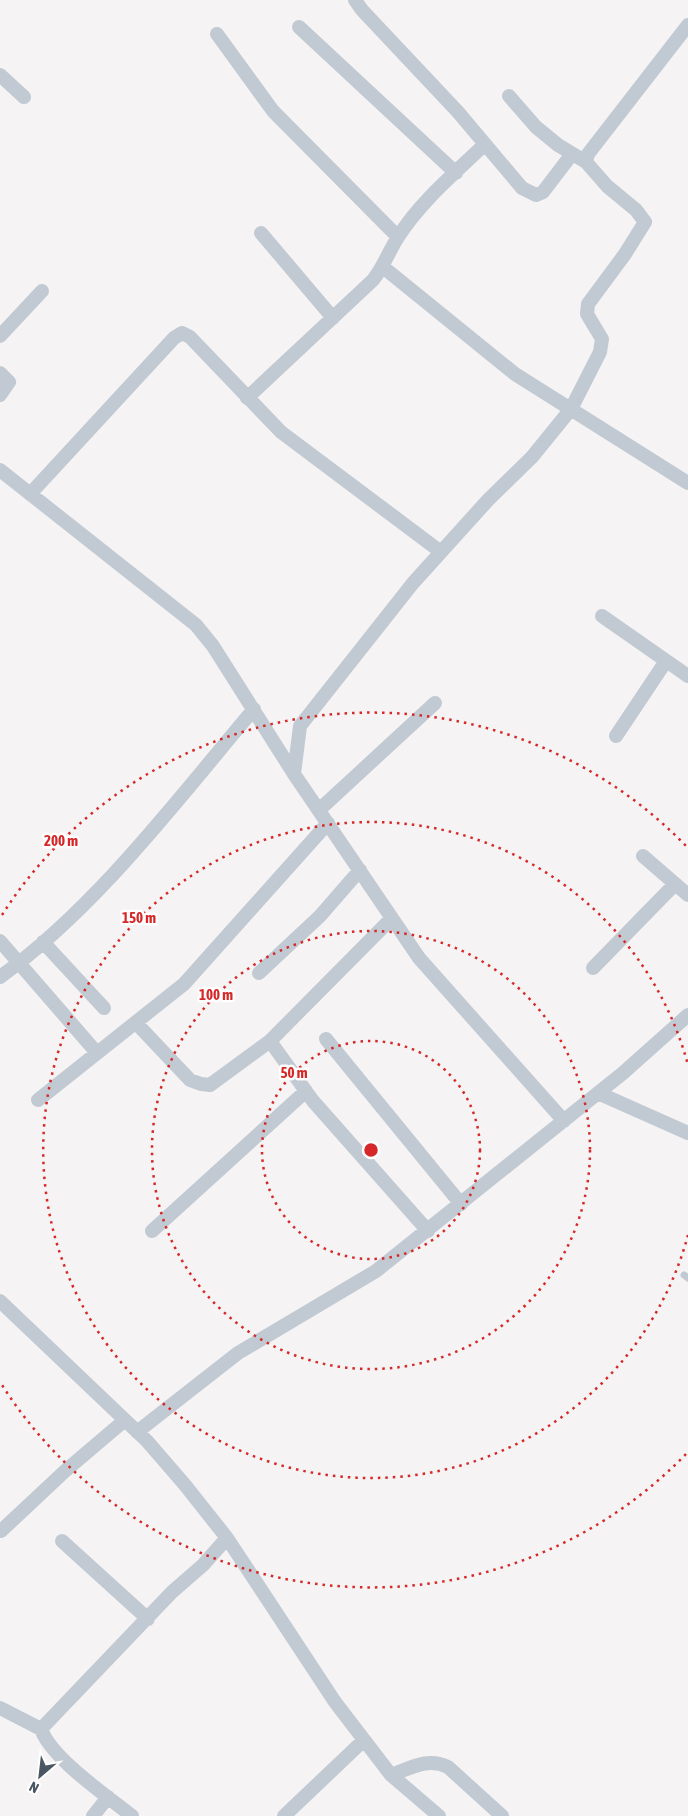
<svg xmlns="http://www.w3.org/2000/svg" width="688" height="1816" font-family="'Asap Condensed',sans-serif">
  <rect width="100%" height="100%" fill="#f5f3f3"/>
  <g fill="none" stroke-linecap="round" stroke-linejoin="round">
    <path stroke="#c1cad2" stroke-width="7" d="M684,1275L688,1278"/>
    <path stroke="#c1cad2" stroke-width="14" d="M355,0L362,10L458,112L522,188L536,195L543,192L572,154
      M299,27L456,173
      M217,34L273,111L398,237
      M0,75L24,97
      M509,96L536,127L558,145L586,162L607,186L636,210L645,222L625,254L588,304L587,314L602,339L600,352L571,409L532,457L488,500L413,583L300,726L294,774L419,958L564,1121
      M586,162L588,154L688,25
      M261,233L333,318
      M383,267L515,374L688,483
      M0,336L42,291
      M0,373L9,382L0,395
      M247,398L373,280C384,266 389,251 398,237C421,201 455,173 485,144
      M0,470L196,625L213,646L294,774
      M30,494L174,338L182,333L190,337L281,432L441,552
      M602,616L688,676
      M616,736L666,661
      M319,810L435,703
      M643,856L688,895
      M0,941L97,1053
      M43,942L104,1008
      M593,968L675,884
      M259,973L320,916L360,870
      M0,977C97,907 177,800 254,709
      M136,1023L190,1080L201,1084L210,1085L270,1041L392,918
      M326,1039L461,1204
      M270,1041L313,1101L428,1231
      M598,1093L688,1133
      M38,1100L184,984L328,823
      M152,1231L306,1091
      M0,1301L147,1441L185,1485L227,1538L203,1565L172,1592L41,1729C51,1758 107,1796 132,1816
      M137,1432L238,1353L376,1271L623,1073L688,1015
      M1,1531L65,1471L125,1420
      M227,1538L335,1702L391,1775L439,1816
      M62,1541L148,1619
      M0,1708L41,1729
      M391,1775C411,1768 428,1757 448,1767L502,1816
      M93,1816L108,1797
      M284,1816L364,1740"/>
  </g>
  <g fill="none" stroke="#d62828" stroke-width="2.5" stroke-dasharray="2.5 5">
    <circle cx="371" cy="1150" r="109"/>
    <circle cx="371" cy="1150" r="219"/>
    <path d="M688 1235A328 328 0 1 1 688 1065"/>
    <path d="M686 1454A438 438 0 0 1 2 1385M2 915A438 438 0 0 1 686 846"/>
  </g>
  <circle cx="371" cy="1150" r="8" fill="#d62828" stroke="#fff" stroke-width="2.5"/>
  <g font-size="15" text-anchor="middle" font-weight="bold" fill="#d62828" stroke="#fff" stroke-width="5" stroke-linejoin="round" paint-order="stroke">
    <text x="61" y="846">200 m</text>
    <text x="139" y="923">150 m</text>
    <text x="216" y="1000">100 m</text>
    <text x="294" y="1078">50 m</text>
  </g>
  <g transform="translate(40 1776) rotate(208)" stroke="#ffffff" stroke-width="4" paint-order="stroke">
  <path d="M0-4L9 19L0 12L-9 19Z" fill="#4a5661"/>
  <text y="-8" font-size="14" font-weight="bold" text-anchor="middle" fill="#4a5661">N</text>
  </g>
</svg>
